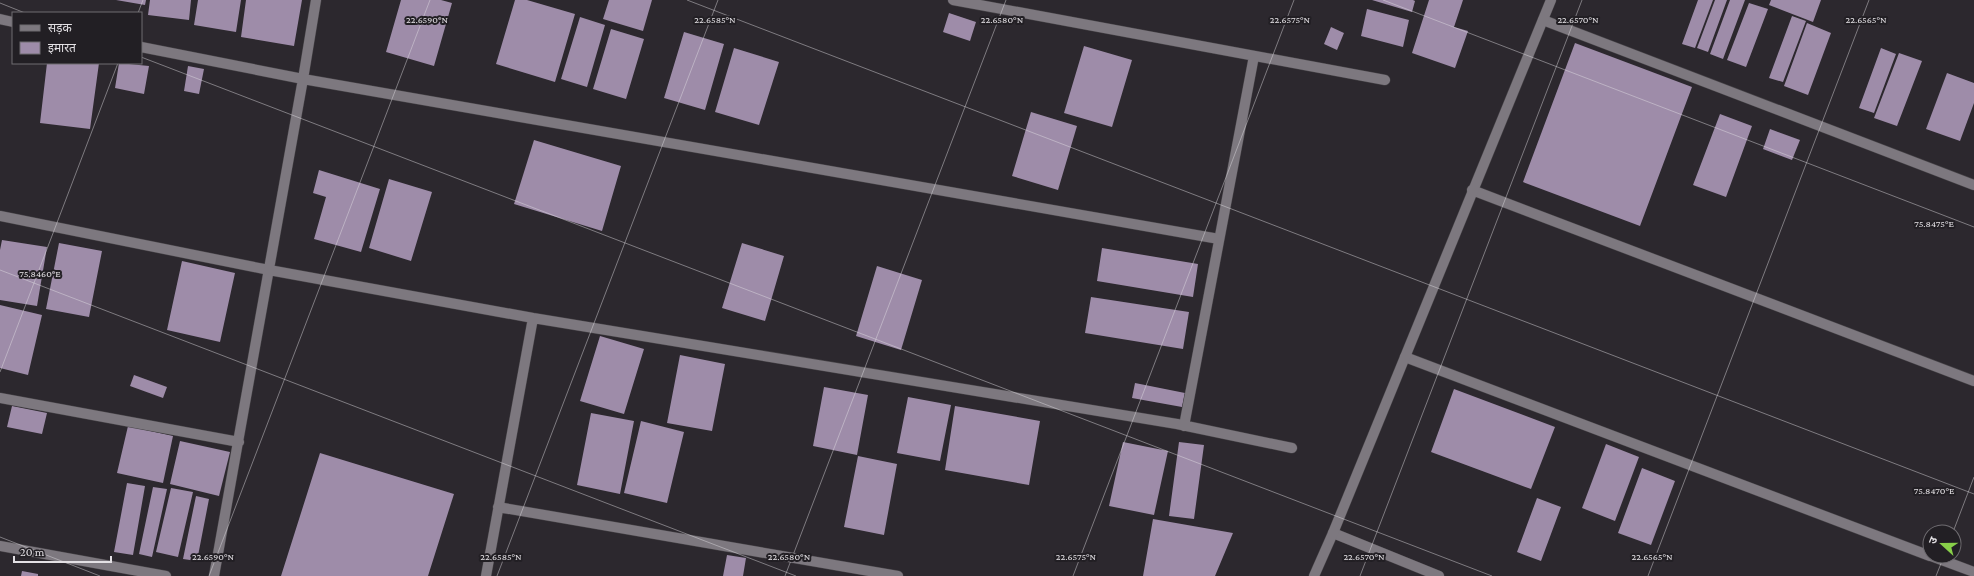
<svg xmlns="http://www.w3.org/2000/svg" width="1974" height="576" font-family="'Crimson Pro','Noto Sans Devanagari',serif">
  <rect width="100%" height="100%" fill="#2c282e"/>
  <path fill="#9e8ca9" d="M116,0H146L145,5Z
    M150,0H191L189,20L148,15Z
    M198,0H241L236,32L194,25Z
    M246,0H302L294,46L241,37Z
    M401,0H441L452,3L434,66L386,52Z
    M515,0H527L575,14L555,82L496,64Z
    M609,0H652L643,31L603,19Z
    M1372,0H1413L1415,1L1412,12Z
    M1429,0H1463L1454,27L1468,31L1455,68L1412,53Z
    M1698,0H1713L1695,48L1682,44Z
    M1715,0H1727L1708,52L1697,48Z
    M1730,0H1745L1723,59L1710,54Z
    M1771,0H1821L1813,22L1769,5Z
    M1749,3L1768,9L1746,67L1727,60Z
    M1367,9L1409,20L1403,47L1361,36Z
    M949,13L976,22L970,41L943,32Z
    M1792,16L1806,21L1783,82L1769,78Z
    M580,17L605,25L587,87L561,79Z
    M1807,23L1831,33L1808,95L1784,86Z
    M1331,27L1344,33L1337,50L1324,44Z
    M611,29L644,39L626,99L593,89Z
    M684,32L724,44L705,110L664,98Z
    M1575,43L1692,87L1640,226L1523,182Z
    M1084,46L1132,60L1112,127L1064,113Z
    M734,48L779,62L759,125L715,112Z
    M1881,48L1896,54L1874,113L1859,108Z
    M1899,53L1922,61L1897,126L1874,118Z
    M47,63H99L90,129L40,123Z
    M119,63L149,66L144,94L115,88Z
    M188,66L204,69L199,94L184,91Z
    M1947,73L1974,83V103L1960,141L1926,129Z
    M1031,112L1077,126L1058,190L1012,176Z
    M1720,114L1752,126L1726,197L1693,185Z
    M1770,129L1800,140L1792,160L1763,149Z
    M534,140L621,166L602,231L514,204Z
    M319,170L380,189L361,252L314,239L326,197L313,193Z
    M389,179L432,192L411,261L369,248Z
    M2,240L47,247L37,306L0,300V250Z
    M59,243L102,251L89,317L46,309Z
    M742,243L784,256L765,321L722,308Z
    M1102,248L1198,264L1193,297L1097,281Z
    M182,261L235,273L220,342L167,330Z
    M877,266L922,280L901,350L856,336Z
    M1091,297L1189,312L1183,349L1085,333Z
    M0,305L42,315L28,375L0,368Z
    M600,336L644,349L624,414L580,401Z
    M680,355L725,364L712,431L667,423Z
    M134,375L167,387L163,398L130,386Z
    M1135,383L1185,393L1182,407L1132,398Z
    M824,387L868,395L857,455L813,446Z
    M1454,389L1555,427L1531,489L1431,452Z
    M908,397L951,405L940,461L897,453Z
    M12,406L47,413L42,434L7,427Z
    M955,406L1040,421L1029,485L945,470Z
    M591,413L634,421L620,494L577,485Z
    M641,421L684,432L667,503L624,493Z
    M128,426L173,436L163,483L117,473Z
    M180,441L230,452L219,496L170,484Z
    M1123,442L1168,451L1154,515L1109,506Z
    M1179,442L1204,445L1194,519L1169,516Z
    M1606,444L1639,457L1615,521L1582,508Z
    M320,453L454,494L428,576H281Z
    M858,456L897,464L884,535L844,527Z
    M1642,468L1675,481L1651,545L1618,533Z
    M127,483L145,486L133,555L114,552Z
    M153,487L167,489L152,557L139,554Z
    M171,488L193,492L178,557L156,552Z
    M196,496L209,499L197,561L183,559Z
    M1537,498L1561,507L1541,561L1517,552Z
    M1153,519L1233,533L1215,576H1143Z
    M727,555L746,558L743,576H723Z
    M22,571L38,574V576H21Z"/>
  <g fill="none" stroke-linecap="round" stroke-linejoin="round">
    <g stroke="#464347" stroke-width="11">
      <path id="minor" d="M953,0L1385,80
        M0,19L13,22
        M1543,20L1974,185
        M141,47L303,79L1219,239
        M1472,190L1974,381
        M0,216L269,270L533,318L1177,424L1292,448
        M1405,357L1930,556
        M0,398L239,442
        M1184,426L1254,56
        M498,507L898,576
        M1333,533L1439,576
        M0,546L166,576
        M1931,556L1974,572
        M214,576L303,79L316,0
        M486,576L533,318"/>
    </g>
    <g stroke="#464347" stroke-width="11">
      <path id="tertiary" d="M1314,576L1333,533L1551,0"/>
    </g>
    <use href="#minor" stroke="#7d787f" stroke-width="10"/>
    <use href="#tertiary" stroke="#7d787f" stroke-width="10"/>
  </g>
  <path fill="none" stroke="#e3e0e4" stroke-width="1" stroke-opacity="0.45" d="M687,0L1974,494M1383,0L1974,227M0,3L25,13M138,13L143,0M141,57L1492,576M0,270L796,576M0,372L118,63M1953,532L1974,477M0,537L100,576M209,576L430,0M497,576L718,0M785,576L1006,0M1073,576L1294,0M1360,576L1582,0M1648,576L1869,0M1936,576L1944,556"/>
  <g font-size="10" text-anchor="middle" fill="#e3e0e4" stroke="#221f24" stroke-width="4" stroke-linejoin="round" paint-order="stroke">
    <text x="427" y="23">22.6590°N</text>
    <text x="715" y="23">22.6585°N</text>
    <text x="1002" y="23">22.6580°N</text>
    <text x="1290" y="23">22.6575°N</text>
    <text x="1578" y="23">22.6570°N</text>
    <text x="1866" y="23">22.6565°N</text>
    <text x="1934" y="227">75.8475°E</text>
    <text x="40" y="277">75.8460°E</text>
    <text x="1934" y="494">75.8470°E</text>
    <text x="213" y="560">22.6590°N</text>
    <text x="501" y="560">22.6585°N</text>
    <text x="789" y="560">22.6580°N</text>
    <text x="1076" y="560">22.6575°N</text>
    <text x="1364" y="560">22.6570°N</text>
    <text x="1652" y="560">22.6565°N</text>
  </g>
  <rect x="12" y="12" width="130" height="52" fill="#221f24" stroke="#6f6c71"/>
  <rect x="20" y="25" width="20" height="6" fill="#7d787f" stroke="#6f6c71"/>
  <text x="48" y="32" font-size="12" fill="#e3e0e4">सड़क</text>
  <rect x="20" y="42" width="20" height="12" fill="#9e8ca9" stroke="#6f6c71"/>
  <text x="48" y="52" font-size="12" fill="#e3e0e4">इमारत</text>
  <g transform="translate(1942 544) rotate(291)"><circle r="19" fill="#221f24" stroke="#6f6c71"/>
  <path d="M0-3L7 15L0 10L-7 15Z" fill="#88cf49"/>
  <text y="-6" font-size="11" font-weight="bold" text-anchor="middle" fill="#e3e0e4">उ</text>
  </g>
  <path d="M14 556v6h97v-6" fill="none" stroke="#e3e0e4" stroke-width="2"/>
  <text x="20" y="556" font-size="12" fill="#e3e0e4" stroke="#221f24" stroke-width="3" paint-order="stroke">20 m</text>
</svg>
